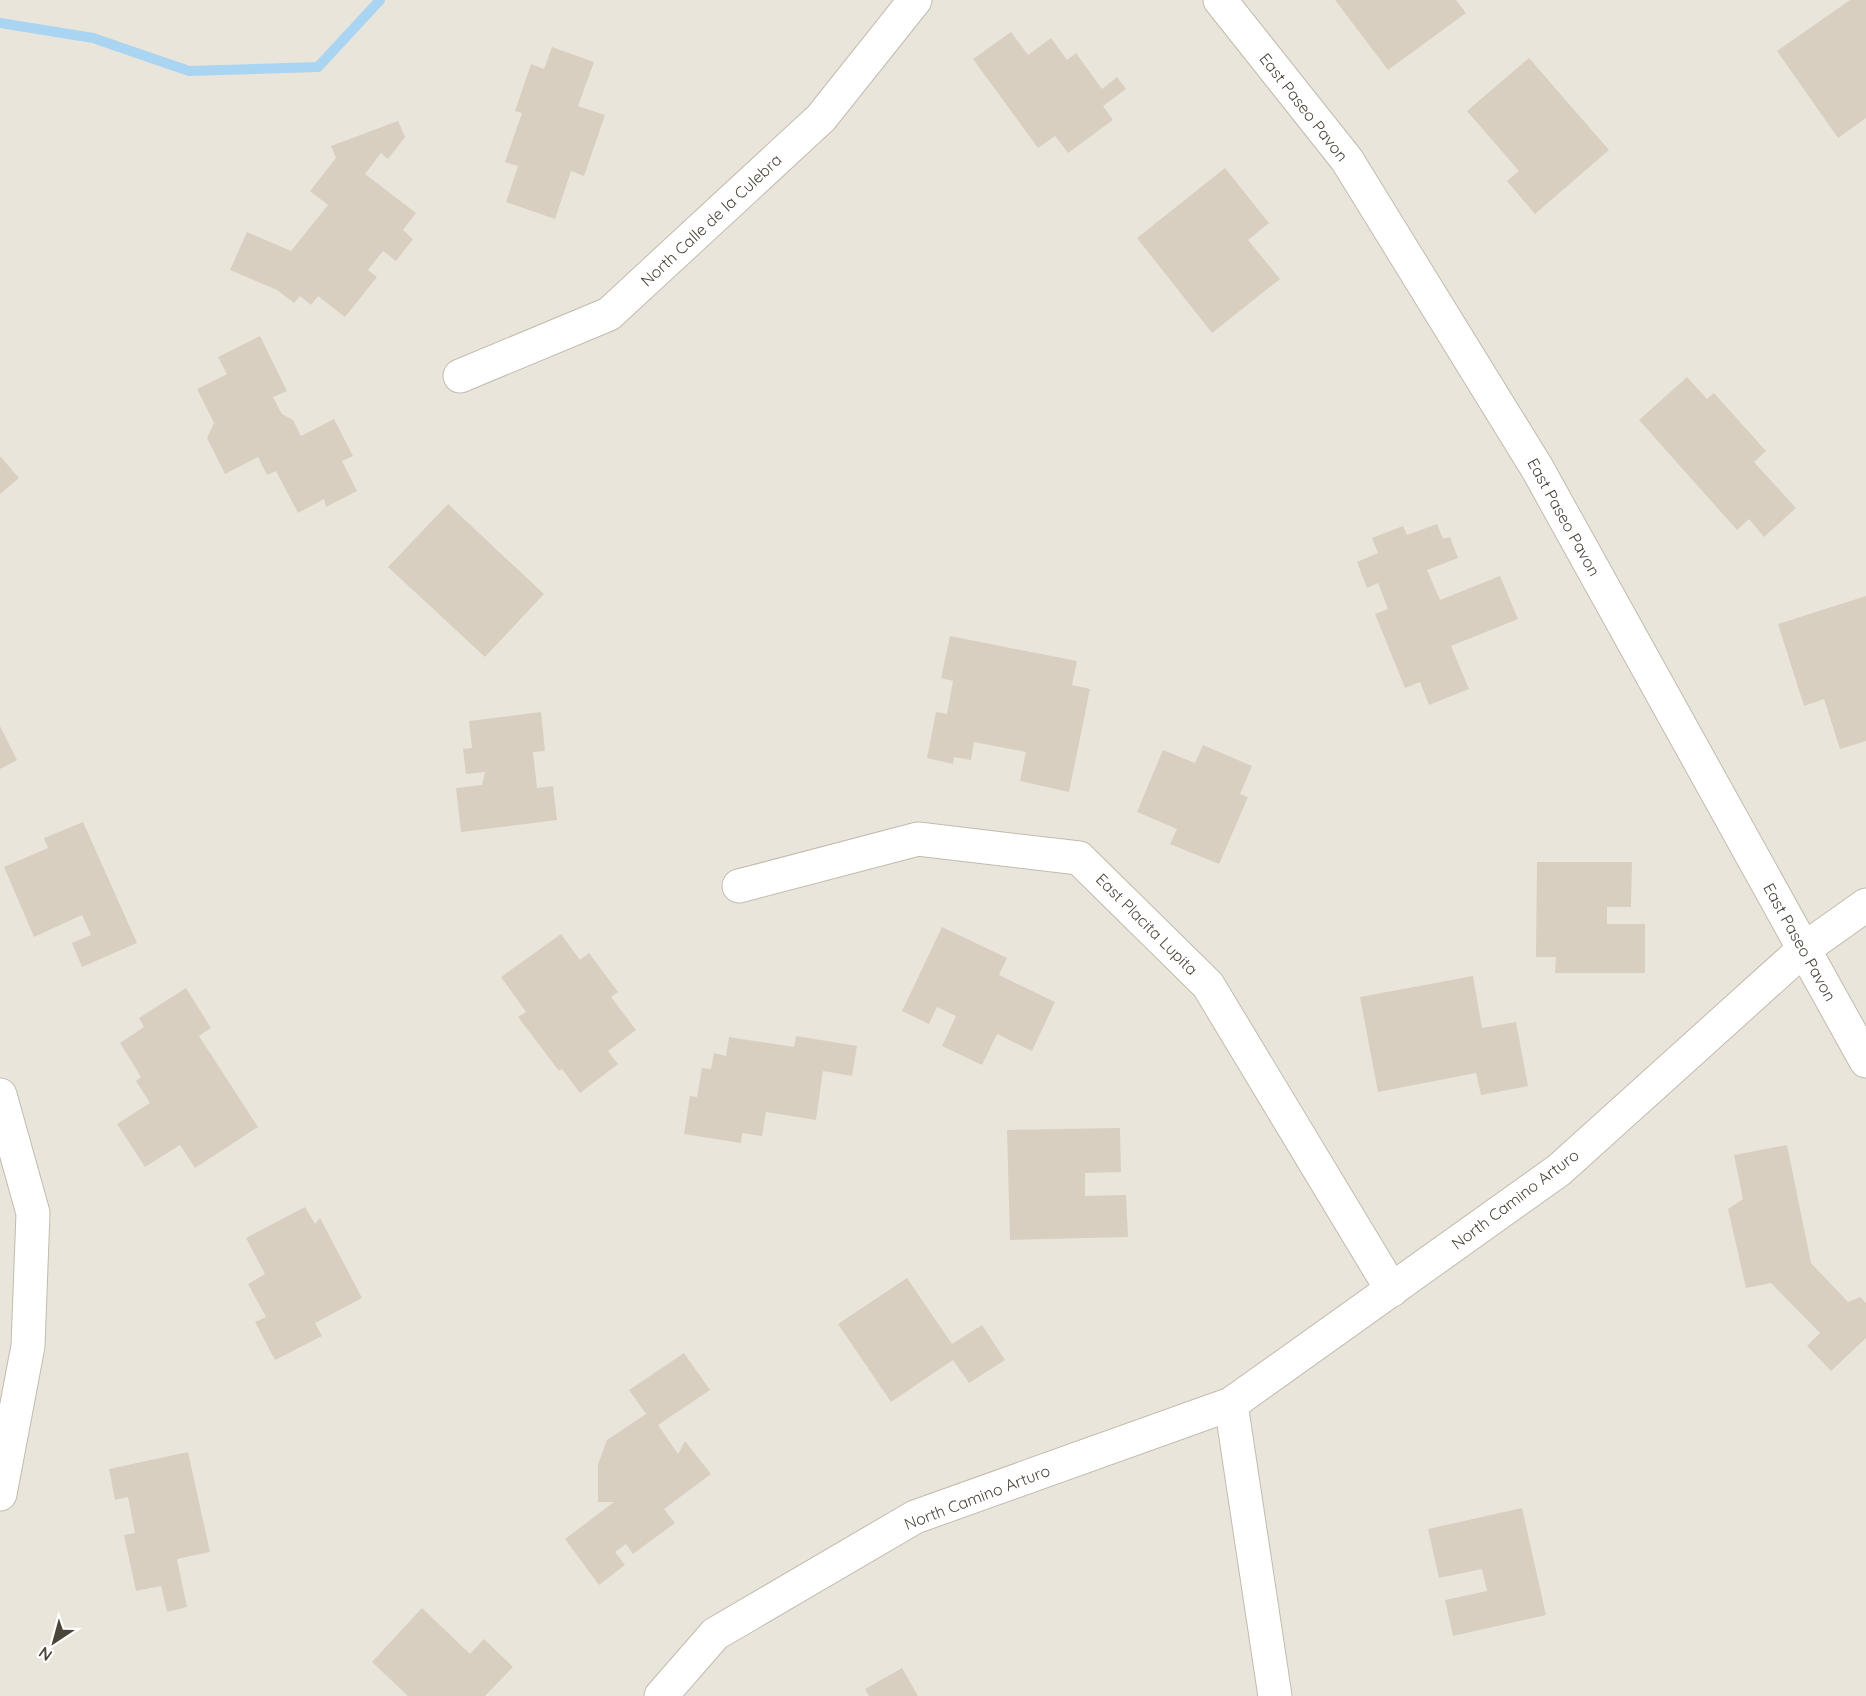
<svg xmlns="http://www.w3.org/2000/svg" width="1866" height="1696" font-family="Quicksand,sans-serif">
  <rect width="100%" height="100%" fill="#f6f3ec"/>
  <path fill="#eae5da" d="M0,0H1866V1696H0Z"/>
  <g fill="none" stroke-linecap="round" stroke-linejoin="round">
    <path stroke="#a9d4f2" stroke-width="10" d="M0,23L93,38L189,71L318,67L380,0"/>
  </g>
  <path fill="#d8cfc1" d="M1335,0H1456L1466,13L1388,70Z
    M1850,0H1866V118L1838,138L1777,51Z
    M1011,32L1028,55L1051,38L1067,60L1076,53L1102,89L1117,77L1126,89L1103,106L1113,120L1068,153L1055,136L1038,148L973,59Z
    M552,47L594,62L578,106L605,115L584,176L571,171L555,219L506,202L518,166L505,162L522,113L515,111L531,64L544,69Z
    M1529,58L1609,150L1535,214L1507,181L1519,171L1467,111Z
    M398,121L405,137L388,159L381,153L365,174L416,213L403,230L413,239L396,261L383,251L368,270L377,277L345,317L318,296L311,305L300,296L294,303L277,290L230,270L247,232L291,251L328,205L310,191L336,158L331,146Z
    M1225,168L1269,223L1248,240L1280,279L1212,333L1137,238Z
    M260,336L287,391L273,397L282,414L293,420L301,436L334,419L353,456L342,461L357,491L326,507L324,499L298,513L276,471L267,475L258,457L225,474L207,438L214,423L197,389L227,374L218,357Z
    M1687,377L1707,399L1714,393L1766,451L1754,462L1796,508L1764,537L1749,519L1737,530L1639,420Z
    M0,456L19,478L0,494Z
    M448,504L544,594L485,657L388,567Z
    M1437,524L1443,539L1450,537L1458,558L1427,570L1440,600L1500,576L1518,619L1451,646L1469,689L1429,705L1420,682L1405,688L1375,614L1388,609L1378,583L1367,588L1357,562L1378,553L1372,538L1403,526L1407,535Z
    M1866,596V741L1840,749L1824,699L1804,706L1778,624Z
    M950,636L1077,661L1072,685L1090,689L1069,792L1020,781L1026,752L974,742L971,760L954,757L953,764L927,758L936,712L947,714L953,681L941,678Z
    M541,712L545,751L533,752L537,788L553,786L557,820L461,832L456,788L482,785L485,772L466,774L463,749L472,748L469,721Z
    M0,726L17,760L0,769Z
    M1203,745L1252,766L1240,794L1248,797L1219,864L1170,844L1177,829L1137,812L1163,750L1195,763Z
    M83,822L137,943L82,967L72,943L91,935L82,915L34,937L4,867L48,848L44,838Z
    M1537,862H1632L1631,907H1607V924H1645V973H1555L1556,957H1536Z
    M942,927L1007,958L999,975L1055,1002L1032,1051L997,1034L982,1065L942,1046L956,1016L937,1007L929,1024L902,1011Z
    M561,934L580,960L589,953L618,992L611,997L636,1030L608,1051L618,1064L580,1093L562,1069L559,1071L518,1017L526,1012L501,977Z
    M1473,976L1482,1028L1516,1022L1528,1086L1481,1095L1476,1073L1378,1092L1360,997Z
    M186,988L211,1028L199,1036L258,1127L195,1168L180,1145L145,1167L117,1124L150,1103L136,1081L141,1077L120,1043L144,1027L139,1018Z
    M796,1036L857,1046L852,1076L823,1071L816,1120L766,1112L762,1136L742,1133L741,1143L684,1134L690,1096L697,1097L702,1068L711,1069L714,1053L726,1056L729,1037L794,1047Z
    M1120,1128L1121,1172L1085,1173V1196L1126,1195L1128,1237L1010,1240L1007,1130Z
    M1787,1145L1811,1263L1848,1302L1860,1297L1866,1303V1338L1831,1371L1807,1346L1820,1333L1771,1283L1746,1288L1728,1209L1743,1199L1734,1155Z
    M305,1207L315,1224L320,1218L362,1298L315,1323L322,1336L275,1360L255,1322L266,1317L248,1284L265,1274L246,1238Z
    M907,1278L952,1344L982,1325L1005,1360L969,1383L953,1360L891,1402L838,1324Z
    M684,1353L710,1390L658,1425L678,1454L685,1441L711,1474L664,1509L675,1523L633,1554L626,1544L615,1552L625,1565L599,1585L565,1539L614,1502H598V1464L607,1440L646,1414L629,1390Z
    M188,1452L210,1552L177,1559L187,1607L167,1612L161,1586L136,1591L124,1535L135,1533L128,1497L115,1500L109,1469Z
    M1522,1508L1546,1615L1453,1636L1445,1600L1487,1591L1482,1569L1439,1578L1428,1529Z
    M422,1608L470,1654L484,1639L513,1667L485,1696H408L372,1662Z
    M902,1668L918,1696H869L865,1689Z"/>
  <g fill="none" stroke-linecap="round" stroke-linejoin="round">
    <g stroke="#c2bbae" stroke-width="35">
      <path id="minor" d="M1220,0L1347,160L1537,468L1866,1061
        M460,376L609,314L821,118L915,0
        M739,886L918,839L1079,858L1208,985L1392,1290
        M0,1095L33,1213L28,1346L0,1494
        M1231,1404L1275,1696
        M661,1696L715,1634L915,1517L1231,1404L1559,1170L1804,949L1866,905"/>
    </g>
    <use href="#minor" stroke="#fff" stroke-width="33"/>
  </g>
  <g text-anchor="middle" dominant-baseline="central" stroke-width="5" stroke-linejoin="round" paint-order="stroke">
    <g font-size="16" fill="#4b4439" stroke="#fff">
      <text transform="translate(1304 107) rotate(52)">East Paseo Pavon</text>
      <text transform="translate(711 220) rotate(-43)">North Calle de la Culebra</text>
      <text transform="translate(1564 517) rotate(61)">East Paseo Pavon</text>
      <text transform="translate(1147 924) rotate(45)">East Placita Lupita</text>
      <text transform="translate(1800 942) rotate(61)">East Paseo Pavon</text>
      <text transform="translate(1515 1199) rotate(-37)">North Camino Arturo</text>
      <text transform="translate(977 1497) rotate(-21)">North Camino Arturo</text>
    </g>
  </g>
  <g transform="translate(54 1642) rotate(216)" stroke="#ffffff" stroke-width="4.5" paint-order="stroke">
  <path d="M0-4.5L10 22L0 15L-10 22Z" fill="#4b4439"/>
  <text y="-9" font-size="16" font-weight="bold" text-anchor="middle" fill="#4b4439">N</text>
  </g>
</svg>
